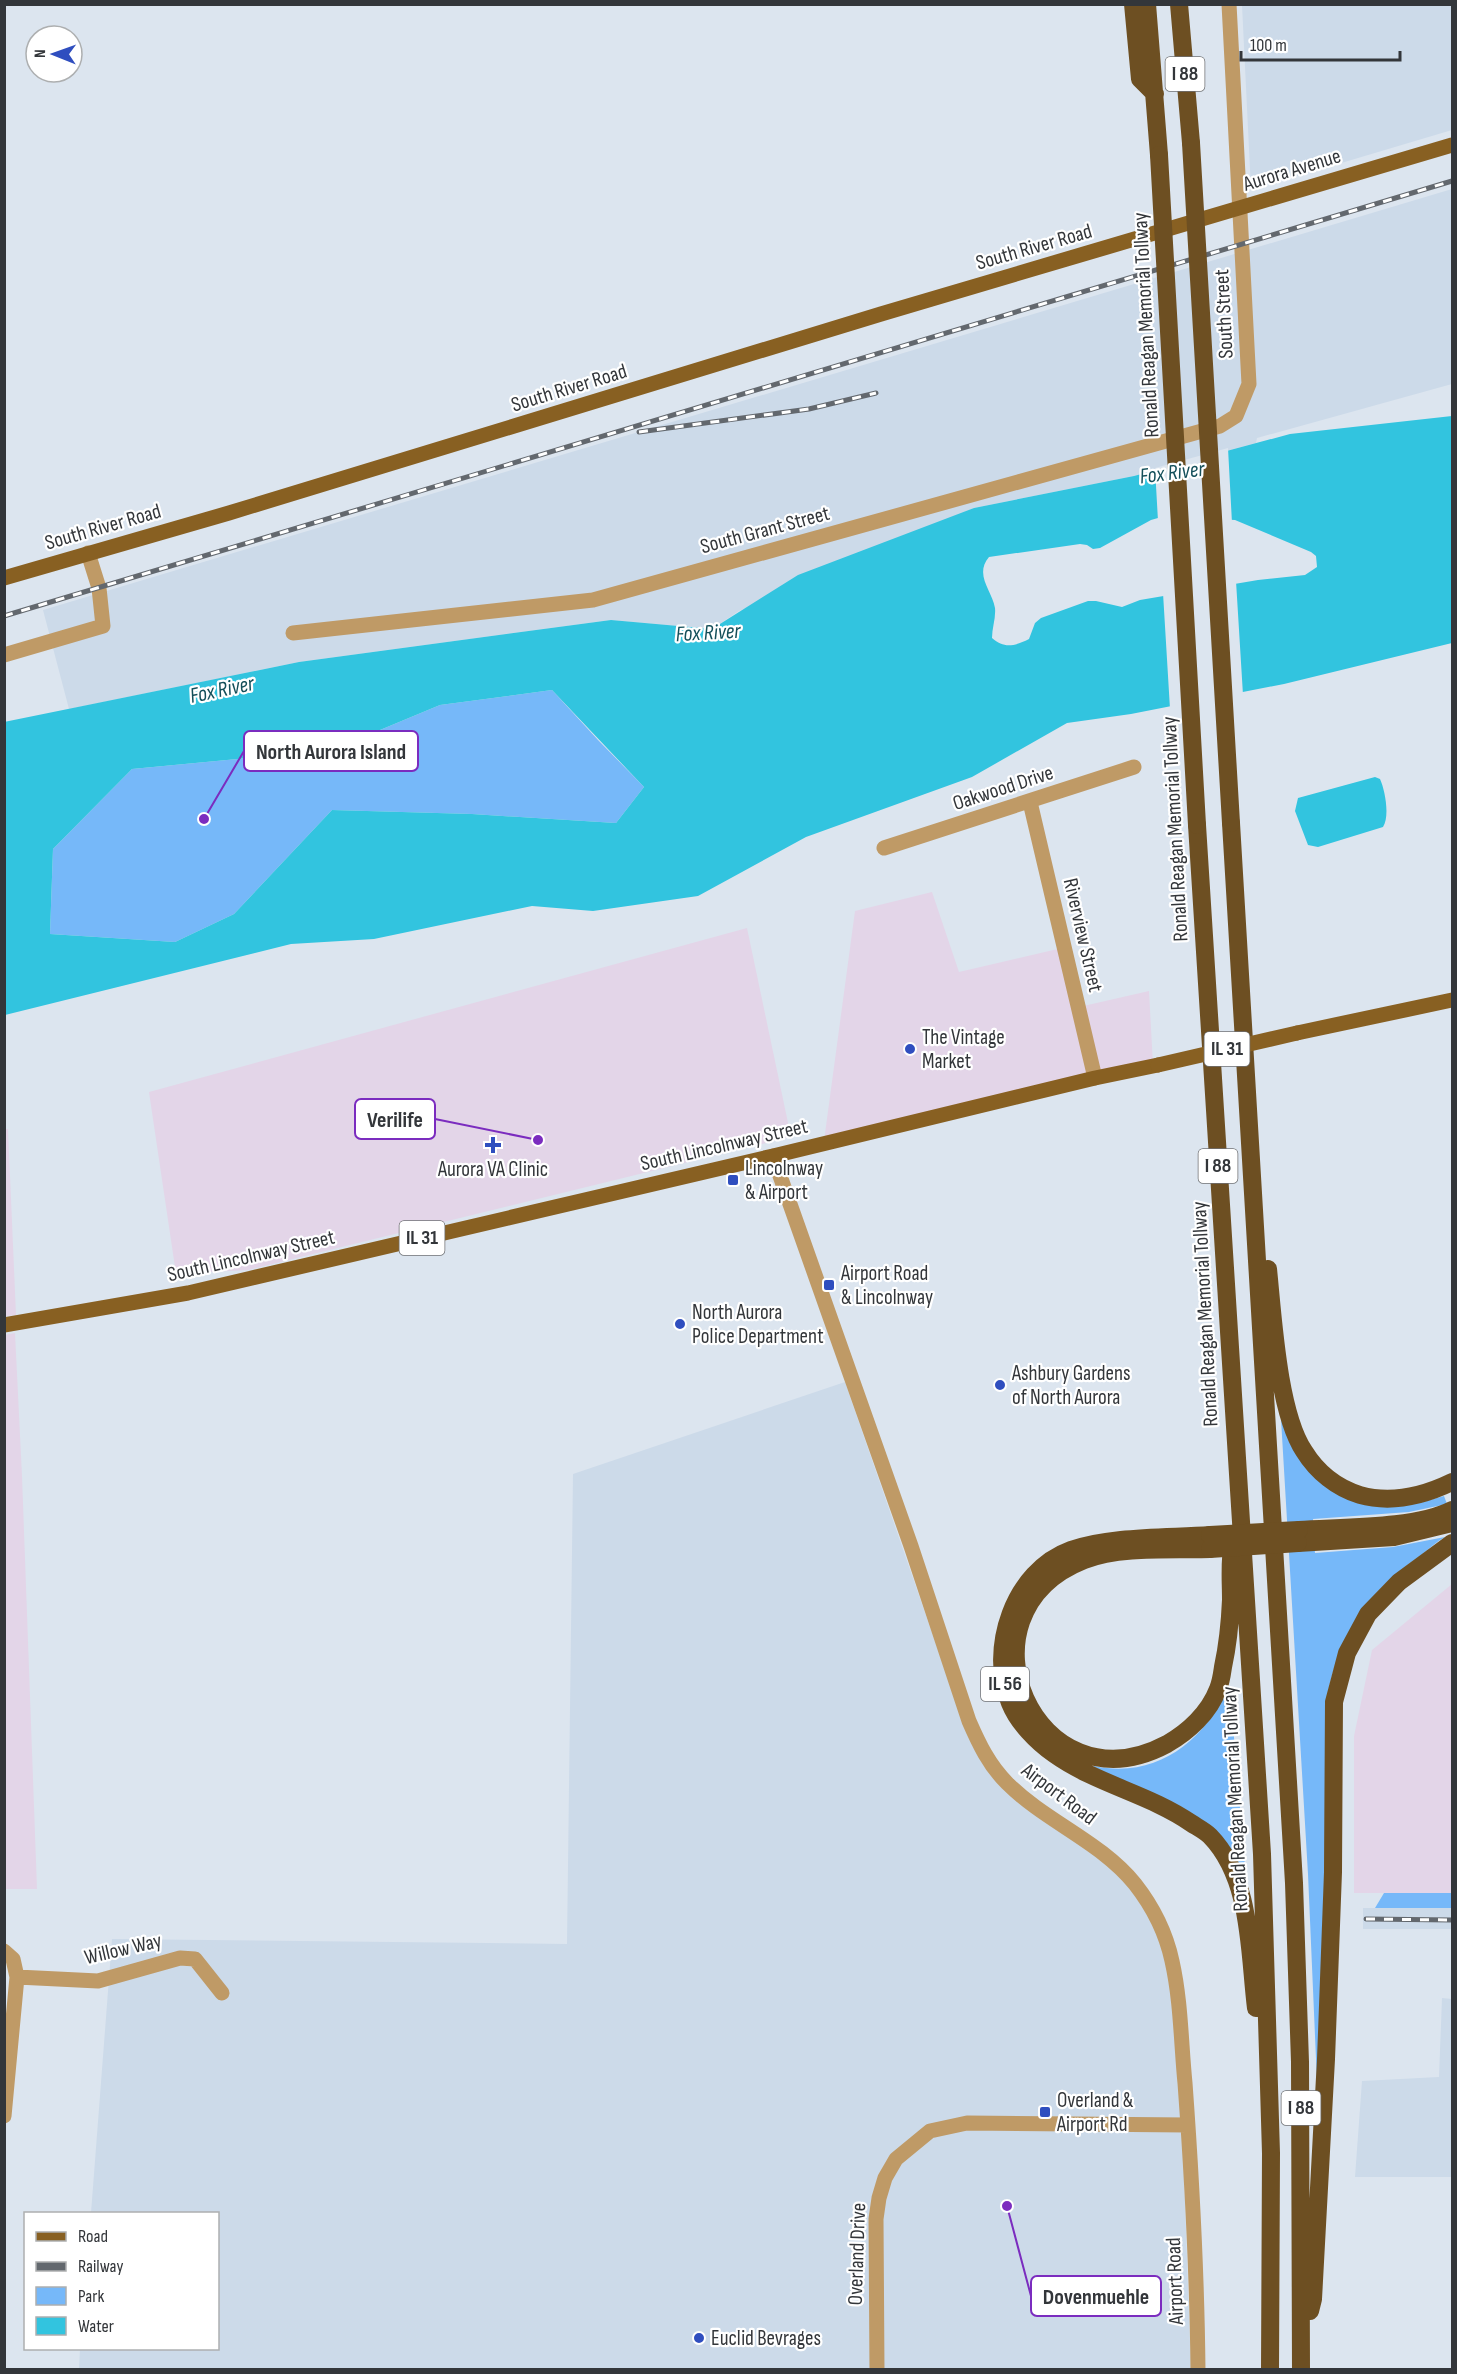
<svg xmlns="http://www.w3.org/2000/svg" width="1457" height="2374" font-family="'Sofia Sans Condensed',sans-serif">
  <rect width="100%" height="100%" fill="#dce5ef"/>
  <path fill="#e3d5e8" d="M932,892L959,972L1062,948L1093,1076L824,1141L855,911Z
    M747,928L791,1137L248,1270L176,1274L149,1092Z
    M1149,991L1153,1065L1096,1076L1079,1007Z
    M5,1129H8L16,1315L5,1316Z
    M15,1333L22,1476L37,1889H4V1335Z
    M1452,1584V1893H1354V1736L1372,1650Z"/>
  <path fill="#ccdae9" d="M1242,5H1452V130L1251,190Z
    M1452,189V384L1257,438L1256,443L1134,476L974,508L739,611L712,629L611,620L299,662L69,709L43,610Z
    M845,1382L964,1725L984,1766L1011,1794L1114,1867L1146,1901L1165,1942L1181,2090L1191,2369L79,2370L80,2349L218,2348V2214L91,2213L112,1939L567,1944L573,1474Z
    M1363,1908H1452V1929H1363Z
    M1442,1998L1452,1999V2177H1355L1362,2081L1439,2077Z"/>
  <path fill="#76b8f9" d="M552,690L598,740L644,787L616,823L472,814L332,810L234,914L175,942L50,934L53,849L132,769L332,750L440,705Z
    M1281,1419H1283L1319,1480L1419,1503L1444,1496L1447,1504L1409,1512L1313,1519L1315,1553L1393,1547L1445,1537C1436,1542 1429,1549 1420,1556C1366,1593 1340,1633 1327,1697L1325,1863L1317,2082L1308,1874Z
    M1228,1690H1230L1246,1879L1236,1860L1093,1768L1094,1766C1156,1779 1201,1743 1228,1690Z
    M1384,1893H1452V1908H1375Z"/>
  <path fill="#32c4df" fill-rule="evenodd" d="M1452,416V643L1284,684L1131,714L1067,723L972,777L806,837L698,896L593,911L532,906L374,939L291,944L5,1015L4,722L299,662L611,620L712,629L798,575L974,508L1134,476L1290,434ZM1165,516L1235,520L1311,552L1316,556L1317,567L1305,575L1258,580L1140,600L1122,607L1096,601H1088L1041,618L1035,623L1029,639C1015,646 1004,649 992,638C992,628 996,618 995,608C992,590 974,575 989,557L1080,544L1087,545L1093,549L1100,548L1151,520ZM552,690L644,787L616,823L472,814L332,810L234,914L175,942L50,934L53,849L132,769L332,750L440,705Z
    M1375,777L1380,779C1385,790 1390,816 1383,827L1318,847L1308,845L1295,811L1298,798Z"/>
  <path fill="#dce5ef" d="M1228,448L1232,523L1202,519H1165L1158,521L1155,468Z
    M1236,581L1243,695L1170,709L1163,593Z"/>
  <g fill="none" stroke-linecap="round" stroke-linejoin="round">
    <path stroke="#bf9a66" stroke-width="15" d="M293,633L593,600L1220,426L1236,416L1249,384L1229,4
      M4,655L103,626L99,588L88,553
      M1030,802L1095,1078
      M884,848L1134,767
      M773,1156L911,1546L969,1721C979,1744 989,1765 1007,1783C1046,1822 1100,1841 1135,1884C1153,1907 1166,1933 1172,1961C1181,2001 1181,2043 1185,2083C1192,2179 1197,2274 1198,2370
      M4,1951L13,1959L17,1977L4,2116
      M17,1977L98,1981L180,1958L195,1959L222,1993
      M877,2370L876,2219L879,2198L885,2178L896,2159L930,2131L967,2123L1188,2125"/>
    <path stroke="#886022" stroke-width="15" d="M4,578L229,513L881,314L1452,145
      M1297,1033L1452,1000
      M4,1325L188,1293L773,1156L1095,1078L1158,1065"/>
    <path stroke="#6d4f22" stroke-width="18" d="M1133,4L1140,79L1155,94
      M1147,4L1159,155
      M1179,4L1191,143
      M1231,823L1294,1883L1300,2062L1301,2370
      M1197,825L1262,1854L1271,2153L1270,2370
      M1268,1269C1273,1317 1278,1412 1304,1451C1317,1472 1337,1488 1360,1495C1392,1504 1423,1496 1452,1482
      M1299,1530C1343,1527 1414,1529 1452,1510
      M1210,1535C1168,1538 1110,1536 1071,1550C1013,1571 988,1649 1010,1703C1018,1723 1037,1742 1054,1754C1096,1784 1149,1794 1191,1823C1197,1827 1205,1831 1210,1836C1252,1879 1249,1953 1256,2008
      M1298,1543L1394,1537L1452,1523
      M1210,1549C1171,1550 1120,1546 1084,1560C948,1614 1036,1814 1167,1744C1188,1732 1209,1713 1218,1689C1221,1682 1222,1674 1223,1667C1228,1644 1230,1623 1231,1600C1231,1580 1229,1561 1233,1541
      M1310,2311L1313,2299L1326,2059L1333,1872L1334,1702L1347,1653L1368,1614L1399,1582L1452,1543"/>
    <g stroke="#63686e" stroke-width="5">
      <path id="rail" d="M639,432L809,409L876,393
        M4,616L1452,181
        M1366,1919L1452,1920"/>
    </g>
    <use href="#rail" stroke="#fff" stroke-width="3" stroke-dasharray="9" stroke-linecap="butt"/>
    <path stroke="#886022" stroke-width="15" d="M1158,1065L1297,1033"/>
    <path stroke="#6d4f22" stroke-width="18" d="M1191,143L1231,823
      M1159,155L1197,825
      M1210,1535L1299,1530
      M1210,1549L1298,1543"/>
  </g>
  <g fill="#2f4ebf" stroke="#fff" stroke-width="2">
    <circle cx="910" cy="1049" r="6"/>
    <path d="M490 1136h6v6h6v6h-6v6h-6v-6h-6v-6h6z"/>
    <rect x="727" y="1174" width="12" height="12" rx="3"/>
    <rect x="823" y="1279" width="12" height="12" rx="3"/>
    <circle cx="680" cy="1324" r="6"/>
    <circle cx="1000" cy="1385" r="6"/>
    <rect x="1039" y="2106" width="12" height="12" rx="3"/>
    <circle cx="699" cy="2338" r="6"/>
  </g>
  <g text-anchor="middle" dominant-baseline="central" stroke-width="4.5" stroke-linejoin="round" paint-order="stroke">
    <g fill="#fff" stroke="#707275" stroke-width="1.5">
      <rect x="1165.5" y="57" width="39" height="34" rx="4.5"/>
      <rect x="1204.5" y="1032" width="45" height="34" rx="4.5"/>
      <rect x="1198.5" y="1149" width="39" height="34" rx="4.5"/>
      <rect x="399.5" y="1221" width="45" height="34" rx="4.5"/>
      <rect x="981" y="1667" width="48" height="34" rx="4.5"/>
      <rect x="1281.5" y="2091" width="39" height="34" rx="4.5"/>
    </g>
    <g font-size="20" font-weight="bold" fill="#33363a">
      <text x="1185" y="74">I 88</text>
      <text x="1227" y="1049">IL 31</text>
      <text x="1218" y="1166">I 88</text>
      <text x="422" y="1238">IL 31</text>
      <text x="1005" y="1684">IL 56</text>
      <text x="1301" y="2108">I 88</text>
    </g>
    <g font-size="21" fill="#33363a" stroke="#fff">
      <text transform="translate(1292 170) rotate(-17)">Aurora Avenue</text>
      <text transform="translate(1034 247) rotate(-16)">South River Road</text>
      <text transform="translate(1224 314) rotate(-93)">South Street</text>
      <text transform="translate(1146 325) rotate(-93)">Ronald Reagan Memorial Tollway</text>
      <text transform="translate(569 388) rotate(-17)">South River Road</text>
      <text transform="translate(103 527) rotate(-16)">South River Road</text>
      <text transform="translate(765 530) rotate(-15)">South Grant Street</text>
      <text transform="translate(1003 788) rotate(-18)">Oakwood Drive</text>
      <text transform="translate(1175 829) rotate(-93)">Ronald Reagan Memorial Tollway</text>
      <text transform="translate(1083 935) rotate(77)">Riverview Street</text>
      <text transform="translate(724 1145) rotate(-13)">South Lincolnway Street</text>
      <text transform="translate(251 1256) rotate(-13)">South Lincolnway Street</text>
      <text transform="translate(1205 1314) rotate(-93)">Ronald Reagan Memorial Tollway</text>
      <text transform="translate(1059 1794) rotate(37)">Airport Road</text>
      <text transform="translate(1235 1799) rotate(-93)">Ronald Reagan Memorial Tollway</text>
      <text transform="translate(123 1949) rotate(-13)">Willow Way</text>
      <text transform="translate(857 2254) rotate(-88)">Overland Drive</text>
      <text transform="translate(1175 2281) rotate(-92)">Airport Road</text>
    </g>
    <g font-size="21" fill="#33363a" stroke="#fff" text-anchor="start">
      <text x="922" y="1037">The Vintage<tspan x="922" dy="24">Market</tspan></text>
      <text x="745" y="1168">Lincolnway<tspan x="745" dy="24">&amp; Airport</tspan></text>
      <text x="493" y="1169" text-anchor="middle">Aurora VA Clinic</text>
      <text x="841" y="1273">Airport Road<tspan x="841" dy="24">&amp; Lincolnway</tspan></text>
      <text x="692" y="1312">North Aurora<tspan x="692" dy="24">Police Department</tspan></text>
      <text x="1012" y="1373">Ashbury Gardens<tspan x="1012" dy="24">of North Aurora</tspan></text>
      <text x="1057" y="2100">Overland &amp;<tspan x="1057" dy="24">Airport Rd</tspan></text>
      <text x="711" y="2338">Euclid Bevrages</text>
    </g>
    <g font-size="22" font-style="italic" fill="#144f5a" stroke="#fff">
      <text transform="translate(1172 473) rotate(-7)">Fox River</text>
      <text transform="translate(708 633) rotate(-3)">Fox River</text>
      <text transform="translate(222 690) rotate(-12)">Fox River</text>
    </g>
  </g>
  <path fill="none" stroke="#7b2cbf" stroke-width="2" d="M204 819L244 751M538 1140L435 1119M1007 2206L1031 2296"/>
  <g fill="#7b2cbf" stroke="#fff" stroke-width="2">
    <circle cx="204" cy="819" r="6"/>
    <circle cx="538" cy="1140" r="6"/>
    <circle cx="1007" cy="2206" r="6"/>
  </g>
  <g fill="#fff" stroke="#7b2cbf" stroke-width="2">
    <rect x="244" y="731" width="174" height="40" rx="6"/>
    <rect x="355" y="1099" width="80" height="40" rx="6"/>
    <rect x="1031" y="2276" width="130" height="40" rx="6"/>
  </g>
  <g font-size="22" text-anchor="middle" font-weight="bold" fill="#33363a">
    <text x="331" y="759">North Aurora Island</text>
    <text x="395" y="1127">Verilife</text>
    <text x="1096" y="2304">Dovenmuehle</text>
  </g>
  <rect width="1457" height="2374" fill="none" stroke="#33363a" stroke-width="12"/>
  <rect x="24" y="2212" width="195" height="138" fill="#ffffff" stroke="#adafb0" stroke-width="1.5"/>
  <rect x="36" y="2232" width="30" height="9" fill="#886022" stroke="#adafb0" stroke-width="1.5"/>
  <text x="78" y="2242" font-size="18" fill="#33363a">Road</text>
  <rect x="36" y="2262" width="30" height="9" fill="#63686e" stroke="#adafb0" stroke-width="1.5"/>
  <text x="78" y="2272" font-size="18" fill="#33363a">Railway</text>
  <rect x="36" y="2287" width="30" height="18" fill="#76b8f9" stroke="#adafb0" stroke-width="1.5"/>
  <text x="78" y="2302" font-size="18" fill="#33363a">Park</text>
  <rect x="36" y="2317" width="30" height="18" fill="#32c4df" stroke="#adafb0" stroke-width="1.5"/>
  <text x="78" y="2332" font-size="18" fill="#33363a">Water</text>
  <g transform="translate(54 54) rotate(271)"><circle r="28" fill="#ffffff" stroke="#adafb0" stroke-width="1.5"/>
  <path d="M0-4.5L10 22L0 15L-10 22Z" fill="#2f4ebf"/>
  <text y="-9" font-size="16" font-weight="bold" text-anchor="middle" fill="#33363a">N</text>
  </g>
  <path d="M1241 51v9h159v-9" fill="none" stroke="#33363a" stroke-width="3"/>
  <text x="1250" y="51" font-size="18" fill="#33363a" stroke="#ffffff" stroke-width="4.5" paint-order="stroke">100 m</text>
</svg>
